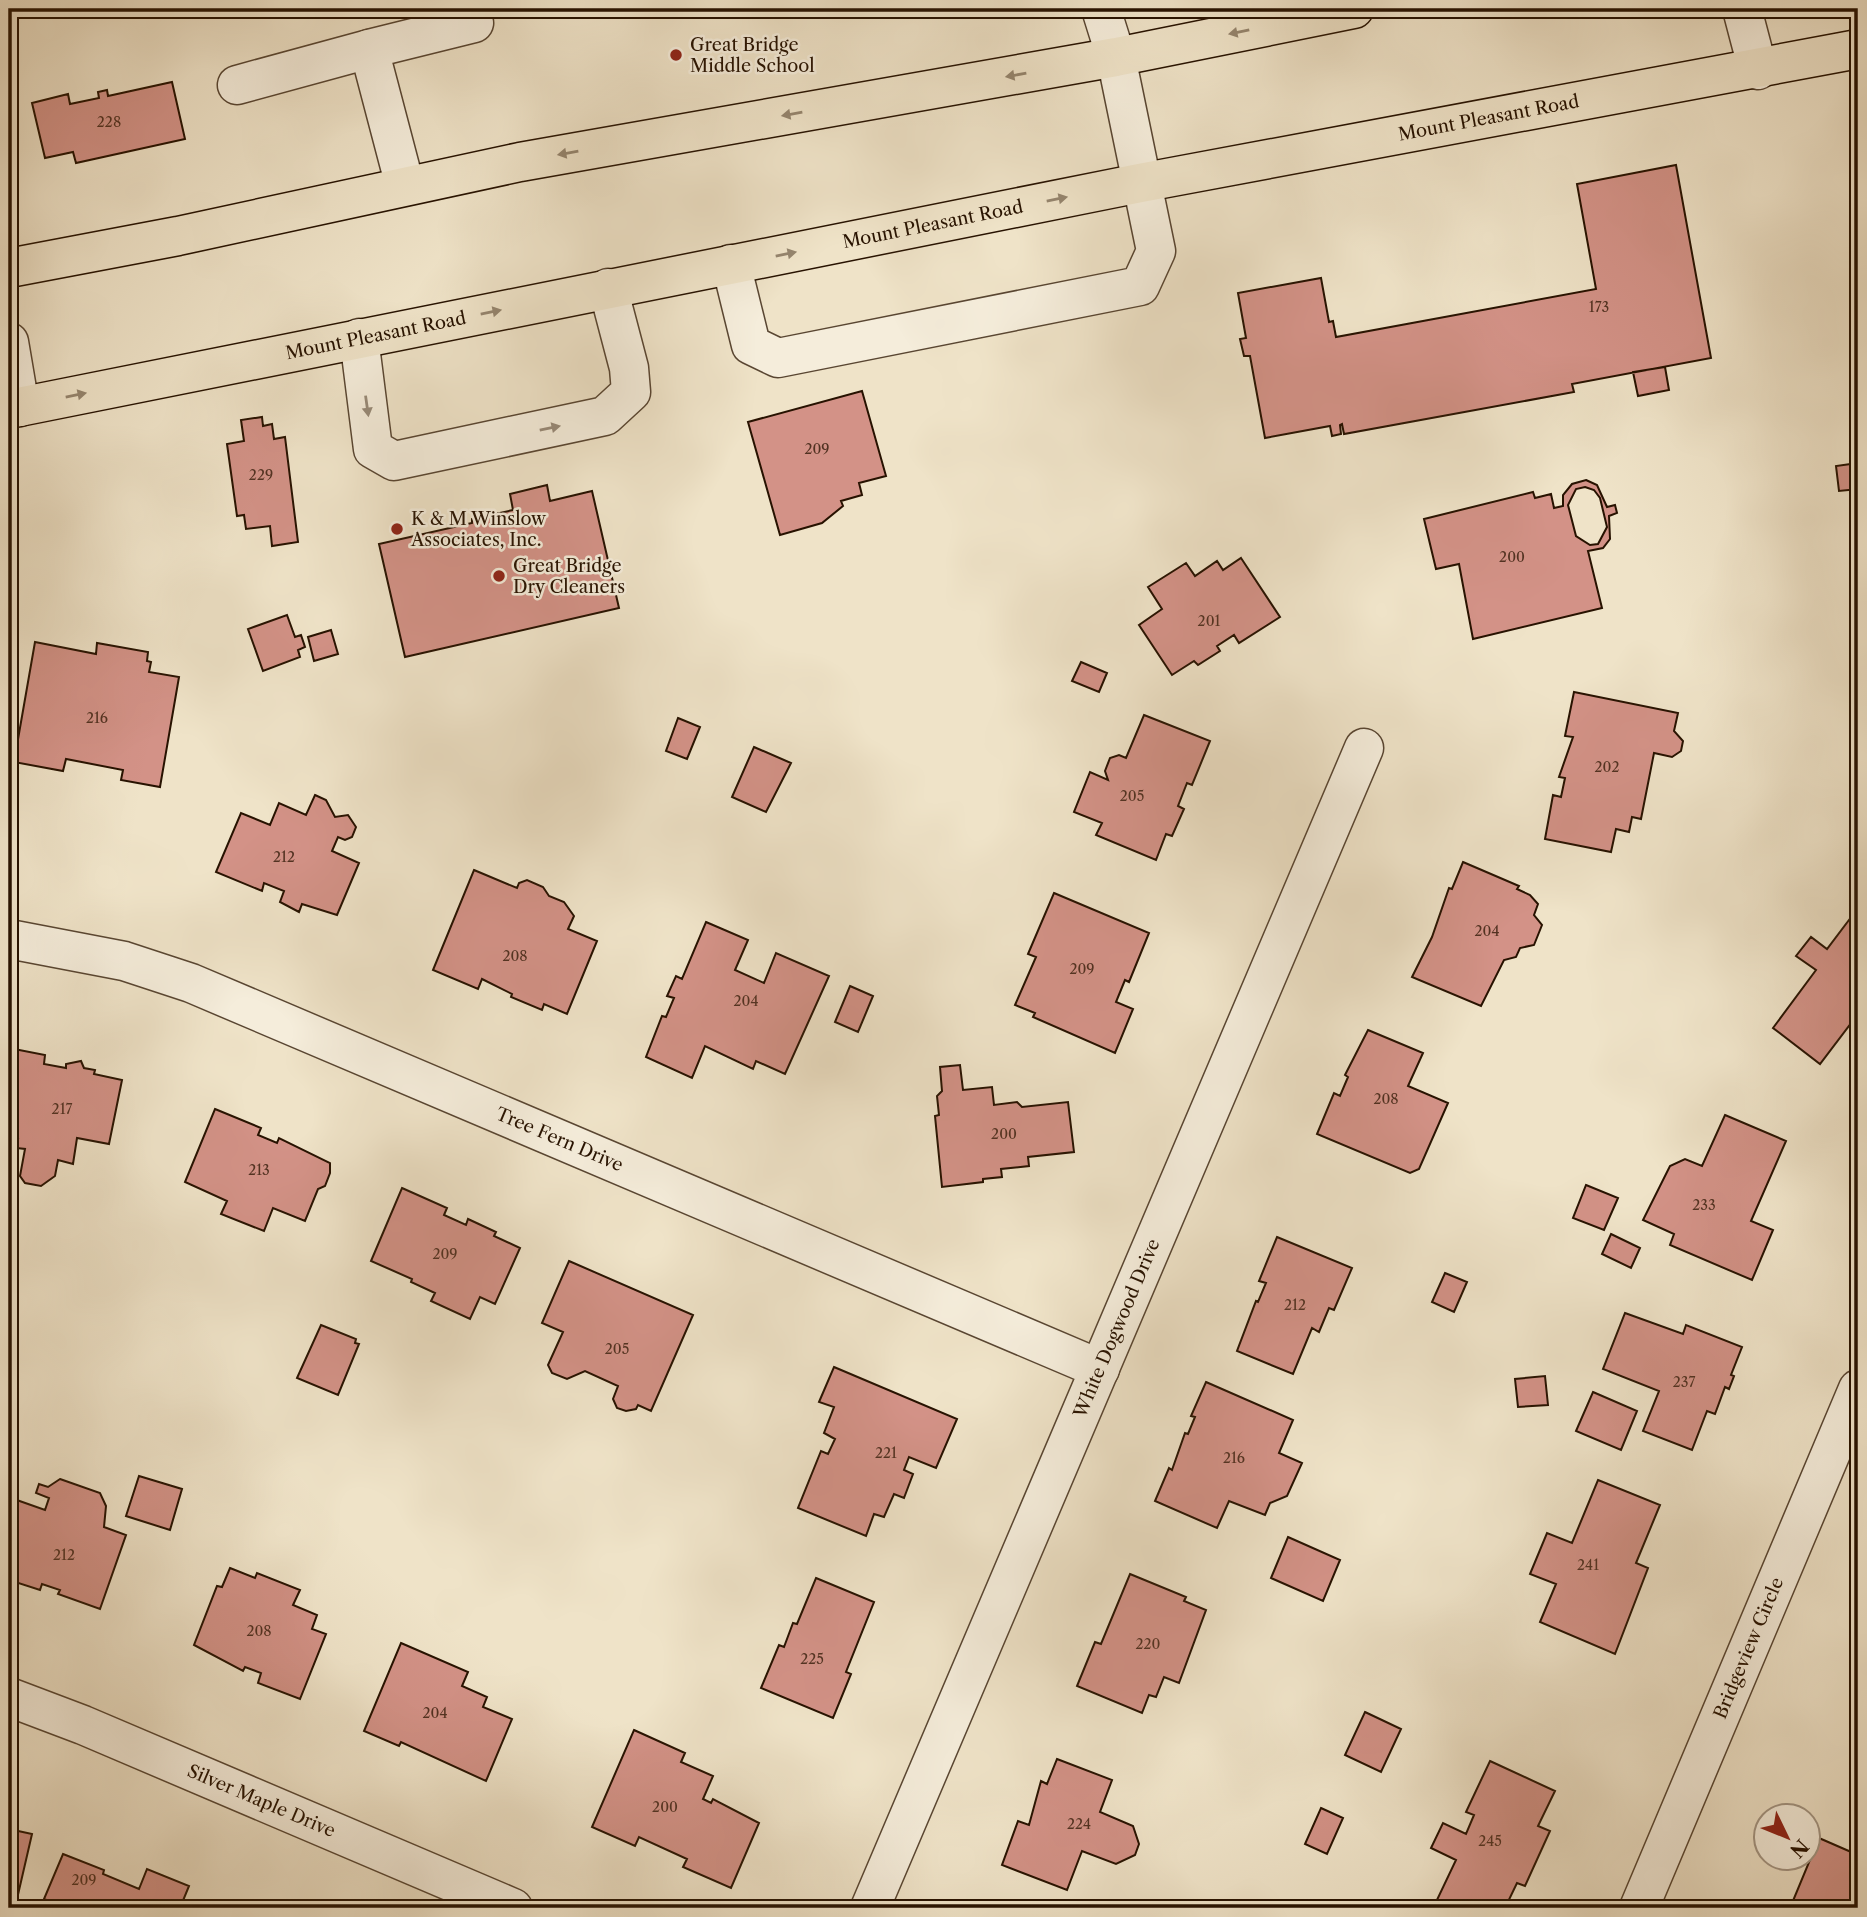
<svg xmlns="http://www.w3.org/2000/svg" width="1867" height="1917" font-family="'Libre Caslon Text',serif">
  <rect width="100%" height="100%" fill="#efe3c8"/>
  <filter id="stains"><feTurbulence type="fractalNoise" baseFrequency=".00286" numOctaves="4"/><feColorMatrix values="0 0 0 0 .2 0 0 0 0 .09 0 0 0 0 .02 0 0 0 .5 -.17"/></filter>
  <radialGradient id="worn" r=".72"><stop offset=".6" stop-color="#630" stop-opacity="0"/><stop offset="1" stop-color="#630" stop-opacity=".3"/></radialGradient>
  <path fill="#d39287" stroke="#271200" stroke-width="2" fill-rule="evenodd" d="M172,82L185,139L76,163L73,152L45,158L32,103L68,94L70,104L99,98L98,92L107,90L108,96Z
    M1676,165L1711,358L1572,384L1574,392L1344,434L1342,424L1340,425L1341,434L1332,436L1330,426L1265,438L1250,356H1244L1240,339L1246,338L1238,293L1321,278L1329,322L1333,321L1336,337L1596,289L1577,184Z
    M1665,367L1669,390L1638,396L1633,372Z
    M862,391L886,476L859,483L862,495L841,501L843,506L822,523L780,535L748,422Z
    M262,417L263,426L272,424L274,439L285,437L298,542L272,546L270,526L246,529L244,515L237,516L227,444L244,441L241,420Z
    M1858,463V489L1839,491L1836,466Z
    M1586,480L1597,485L1607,507L1615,505L1617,513L1609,516L1610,539L1603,548L1588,551L1602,608L1473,639L1459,564L1436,569L1424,519L1533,492L1535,498L1551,494L1554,508L1563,506V495L1572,484ZM1585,487L1594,490L1600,498L1607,527L1598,544L1590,545L1576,536L1568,505L1576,489Z
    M547,485L550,501L592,491L619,608L405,657L379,544L472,523V519L513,510L510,494Z
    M1241,558L1280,617L1239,643L1234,635L1217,646L1220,651L1198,665L1194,661L1172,675L1139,625L1162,609L1148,587L1186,563L1195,576L1217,561L1223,570Z
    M287,615L295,637L301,635L305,647L298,650L300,657L263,671L248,629Z
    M331,630L338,654L314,661L308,637Z
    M35,642L96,654L97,643L148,652L147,661L151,662L149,672L179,677L160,787L121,780L123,770L66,759L63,771L14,762Z
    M1081,662L1107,673L1099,692L1072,681Z
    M1574,692L1678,713L1674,731L1683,741L1681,751L1672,757L1654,753L1641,819L1632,817L1629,832L1616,829L1611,852L1545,839L1553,795L1561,797L1565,778L1559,777L1573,737L1565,736Z
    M1144,715L1210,741L1192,785L1187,783L1178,806L1184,809L1172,836L1166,834L1156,860L1096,835L1102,823L1074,812L1090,772L1108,780L1105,771L1110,758L1119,755L1126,758Z
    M678,718L700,727L687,759L666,751Z
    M754,747L791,763L766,812L732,797Z
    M315,795L326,800L335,817L348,815L356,827L352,837L345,840L338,837L332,851L359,863L337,915L302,904L299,912L280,902L284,891L264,883L262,891L216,872L241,813L270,825L279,803L306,815Z
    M1463,862L1519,886L1517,889L1530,895L1538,904L1534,915L1542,925L1534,945L1520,948L1516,957L1504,960L1481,1006L1412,977L1432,937L1449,888L1452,889Z
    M474,870L517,888L519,883L527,880L543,887L549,896L564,902L574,916L568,929L597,941L567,1014L544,1004L542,1010L511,997L512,994L482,979L478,989L433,970Z
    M1054,893L1149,933L1129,982L1125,980L1116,1002L1133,1009L1115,1053L1033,1017L1035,1013L1015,1005L1036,957L1028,954Z
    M1855,912L1858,914V1014L1820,1064L1773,1028L1816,970L1796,956L1811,937L1827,949Z
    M706,922L748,940L735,970L764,983L776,953L829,976L785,1074L756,1061L753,1069L705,1046L692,1078L646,1057L662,1016L666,1017L674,998L667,996L676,976L682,979Z
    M850,986L873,996L858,1032L835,1022Z
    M1368,1030L1423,1053L1408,1086L1448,1103L1419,1169L1410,1173L1317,1134L1334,1093L1340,1096L1348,1077L1345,1075Z
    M9,1048L45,1055L44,1064L66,1068V1064L81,1061L84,1068L95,1070L94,1074L122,1080L109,1144L77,1138L73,1164L58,1160L55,1176L41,1186L25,1183L20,1176L25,1149L16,1148L18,1139L9,1137Z
    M960,1065L963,1090L992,1087L994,1105L1017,1102L1022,1107L1068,1102L1074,1152L1028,1157L1029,1166L1001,1169L1002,1177L983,1179V1182L942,1187L935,1116L939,1115L937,1096L942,1091L940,1067Z
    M215,1109L261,1128L258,1135L277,1143L279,1138L330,1163V1173L325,1186L318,1189L305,1221L273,1208L264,1231L221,1214L227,1201L185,1182Z
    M1725,1115L1786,1141L1751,1221L1773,1230L1752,1280L1670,1245L1674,1234L1643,1220L1670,1166L1685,1159L1702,1166Z
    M1586,1185L1618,1198L1604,1230L1573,1218Z
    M402,1188L447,1208L444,1215L466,1225L468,1219L496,1232L494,1236L520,1248L495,1304L480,1297L470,1319L431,1301L435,1293L411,1282L412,1279L371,1261Z
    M1611,1234L1640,1248L1631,1268L1602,1254Z
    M1277,1237L1352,1268L1334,1310L1329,1308L1319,1332L1312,1328L1293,1374L1237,1351L1256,1301L1258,1302L1266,1283L1259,1281Z
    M569,1261L693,1315L651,1411L638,1405L636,1409L626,1411L617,1408L613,1399L618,1386L585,1371L567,1379L552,1373L548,1365L563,1332L542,1323Z
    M1445,1273L1467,1282L1454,1312L1432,1302Z
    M1625,1313L1683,1334L1686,1325L1742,1347L1731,1375L1734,1376L1729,1389L1725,1387L1715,1414L1707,1411L1692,1450L1643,1431L1659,1391L1603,1369Z
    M321,1325L356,1339L355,1343L359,1344L338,1395L297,1378Z
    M834,1367L957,1419L936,1468L909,1457L904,1470L913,1474L904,1498L894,1494L884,1517L874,1514L866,1536L798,1508L821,1451L828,1454L835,1439L824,1433L834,1407L819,1402Z
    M1545,1376L1548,1405L1518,1407L1515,1379Z
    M1206,1382L1293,1420L1279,1453L1302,1463L1287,1496L1270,1503L1265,1515L1229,1501L1217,1528L1155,1501L1169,1468L1172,1470L1185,1433L1188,1434L1195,1417L1191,1416Z
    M1593,1392L1637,1411L1621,1450L1576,1431Z
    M139,1476L182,1489L170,1530L126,1516Z
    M60,1479L100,1493L106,1506L104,1527L126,1535L100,1609L58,1594L60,1590L42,1584L40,1590L12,1581L14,1577L9,1575L11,1498L45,1510L49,1498L36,1493L39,1484L48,1487Z
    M1598,1480L1660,1505L1636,1563L1648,1568L1615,1654L1540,1622L1556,1584L1530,1574L1547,1533L1572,1543Z
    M1288,1537L1340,1560L1323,1601L1271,1578Z
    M230,1568L255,1578L257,1573L300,1590L293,1605L317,1615L312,1629L326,1634L300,1699L258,1683L261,1673L245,1667L243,1671L194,1645L217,1586L222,1587Z
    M1130,1574L1186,1597L1184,1601L1206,1610L1179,1683L1164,1677L1156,1697L1149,1695L1142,1713L1077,1686L1095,1642L1101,1644Z
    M816,1578L874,1602L846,1672L851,1674L833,1718L761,1688L779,1645L784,1647L793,1623L797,1624Z
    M401,1643L468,1672L462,1686L487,1697L483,1707L512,1719L486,1781L401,1742L399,1746L364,1731Z
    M1365,1712L1401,1729L1381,1772L1345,1755Z
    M634,1730L685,1753L681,1762L713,1776L703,1799L711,1803L713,1799L759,1823L731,1888L683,1867L687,1859L639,1837L635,1846L592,1827Z
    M1057,1759L1112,1780L1100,1812L1133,1826L1139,1844L1135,1855L1116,1864L1082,1851L1067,1890L1002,1865L1018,1821L1029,1825L1041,1781L1047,1784Z
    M1490,1761L1555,1791L1538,1826L1550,1831L1525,1886L1517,1883L1505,1908H1449L1436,1902L1456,1860L1431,1848L1443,1823L1466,1834L1474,1815L1466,1812Z
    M1858,1780V1797L1852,1794Z
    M1321,1808L1343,1818L1327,1854L1305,1844Z
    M9,1829L32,1834L17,1899L9,1897Z
    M1819,1838L1858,1855V1908H1790Z
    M63,1854L104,1870L103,1874L139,1889L147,1869L189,1886L180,1908H52L54,1903L44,1899Z"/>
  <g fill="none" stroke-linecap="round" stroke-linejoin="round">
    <g stroke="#594632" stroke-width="41">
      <g id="minor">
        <path d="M1742,9L1758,70"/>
        <path d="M237,85L369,49"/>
        <path d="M405,186L369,49L474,23"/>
        <path d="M731,264L751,345L778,358L1140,286L1156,251L1116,57L1101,9"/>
        <path d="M359,338L373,449L394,461L605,416L631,392L629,368L608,288"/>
        <path d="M9,342L20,407"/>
        <path id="s1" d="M9,939L124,961L191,983L1100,1369"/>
        <path id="s2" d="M9,1697L83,1725L513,1908"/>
        <path id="s3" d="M870,1908L1364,748"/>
        <path id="s4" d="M1639,1908L1858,1389"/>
      </g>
    </g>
    <g stroke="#271200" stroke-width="41">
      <g id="major">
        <path d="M9,268L178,236L520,162L1116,57L1354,9"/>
        <path id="s5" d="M9,409L1140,183L1858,49"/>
      </g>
    </g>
    <use href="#minor" stroke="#f5eddb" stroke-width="38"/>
    <use href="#major" stroke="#efe3c8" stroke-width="38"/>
  </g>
  <defs><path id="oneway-solid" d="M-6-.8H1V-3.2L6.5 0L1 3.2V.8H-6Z" transform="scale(1.75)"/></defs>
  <g fill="#95856e">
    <use href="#oneway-solid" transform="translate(1239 32) rotate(168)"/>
    <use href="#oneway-solid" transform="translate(1016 75) rotate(170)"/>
    <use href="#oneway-solid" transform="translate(792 114) rotate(170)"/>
    <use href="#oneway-solid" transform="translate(568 153) rotate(170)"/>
    <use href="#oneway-solid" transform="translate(1057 199) rotate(-11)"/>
    <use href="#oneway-solid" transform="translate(786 254) rotate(-11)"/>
    <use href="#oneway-solid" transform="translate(491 312) rotate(-11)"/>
    <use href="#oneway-solid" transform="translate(76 395) rotate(-11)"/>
  </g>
  <g fill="#988a78">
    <use href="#oneway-solid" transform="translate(367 406) rotate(82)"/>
    <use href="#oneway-solid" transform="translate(550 428) rotate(-12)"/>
  </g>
  <g fill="#8f2418" stroke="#f5eddb" stroke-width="2.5">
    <circle cx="676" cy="55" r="7"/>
    <circle cx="397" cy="529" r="7"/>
    <circle cx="499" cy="576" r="7"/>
  </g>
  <g text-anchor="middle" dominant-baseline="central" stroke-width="5" stroke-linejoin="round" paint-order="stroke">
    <g font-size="14" fill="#523222">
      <text x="109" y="122">228</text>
      <text x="1599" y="307">173</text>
      <text x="817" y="449">209</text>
      <text x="261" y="475">229</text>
      <text x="1512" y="557">200</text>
      <text x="1209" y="621">201</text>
      <text x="97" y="718">216</text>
      <text x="1607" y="767">202</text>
      <text x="1132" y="796">205</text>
      <text x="284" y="857">212</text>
      <text x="1487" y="931">204</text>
      <text x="515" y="956">208</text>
      <text x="1082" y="969">209</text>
      <text x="746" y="1001">204</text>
      <text x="1386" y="1099">208</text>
      <text x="62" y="1109">217</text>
      <text x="1004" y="1134">200</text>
      <text x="259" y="1170">213</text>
      <text x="1704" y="1205">233</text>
      <text x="445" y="1254">209</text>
      <text x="1295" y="1305">212</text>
      <text x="617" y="1349">205</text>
      <text x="1684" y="1382">237</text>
      <text x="886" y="1453">221</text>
      <text x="1234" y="1458">216</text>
      <text x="64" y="1555">212</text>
      <text x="1588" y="1565">241</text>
      <text x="259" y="1631">208</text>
      <text x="1148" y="1644">220</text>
      <text x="812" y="1659">225</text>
      <text x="435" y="1713">204</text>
      <text x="665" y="1807">200</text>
      <text x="1079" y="1824">224</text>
      <text x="1490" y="1841">245</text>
      <text x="84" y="1880">209</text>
    </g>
    <g font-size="18" fill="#271200" stroke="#f5eddb" text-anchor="start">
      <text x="690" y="45">Great Bridge<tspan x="690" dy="21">Middle School</tspan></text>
      <text x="411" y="519">K &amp; M Winslow<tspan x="411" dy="21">Associates, Inc.</tspan></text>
      <text x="513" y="566">Great Bridge<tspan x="513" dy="21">Dry Cleaners</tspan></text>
    </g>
    <g font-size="18" fill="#271200" stroke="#f5eddb">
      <text stroke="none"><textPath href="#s5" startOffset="1508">Mount Pleasant Road</textPath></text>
      <text stroke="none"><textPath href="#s5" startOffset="942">Mount Pleasant Road</textPath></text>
      <text stroke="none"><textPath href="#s5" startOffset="374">Mount Pleasant Road</textPath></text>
      <text stroke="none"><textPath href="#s1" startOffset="588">Tree Fern Drive</textPath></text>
      <text stroke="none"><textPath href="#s3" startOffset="630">White Dogwood Drive</textPath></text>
      <text stroke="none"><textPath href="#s4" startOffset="282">Bridgeview Circle</textPath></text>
      <text stroke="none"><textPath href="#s2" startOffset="273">Silver Maple Drive</textPath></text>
    </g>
  </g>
  <rect width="1867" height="1917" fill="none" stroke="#efe3c8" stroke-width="35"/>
  <rect x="10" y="10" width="1846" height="1896" fill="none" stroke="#271200" stroke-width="3.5"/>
  <rect x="18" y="18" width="1832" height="1882" fill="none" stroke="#271200" stroke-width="2"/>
  <g transform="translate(1787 1837) rotate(133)"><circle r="33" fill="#f5eddb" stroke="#a39583" stroke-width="2"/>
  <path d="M0-5L12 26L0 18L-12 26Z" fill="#8f2418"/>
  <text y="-10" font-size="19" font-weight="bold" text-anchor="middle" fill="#271200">N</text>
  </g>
  <rect width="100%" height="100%" filter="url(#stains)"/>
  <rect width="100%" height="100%" fill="url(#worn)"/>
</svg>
